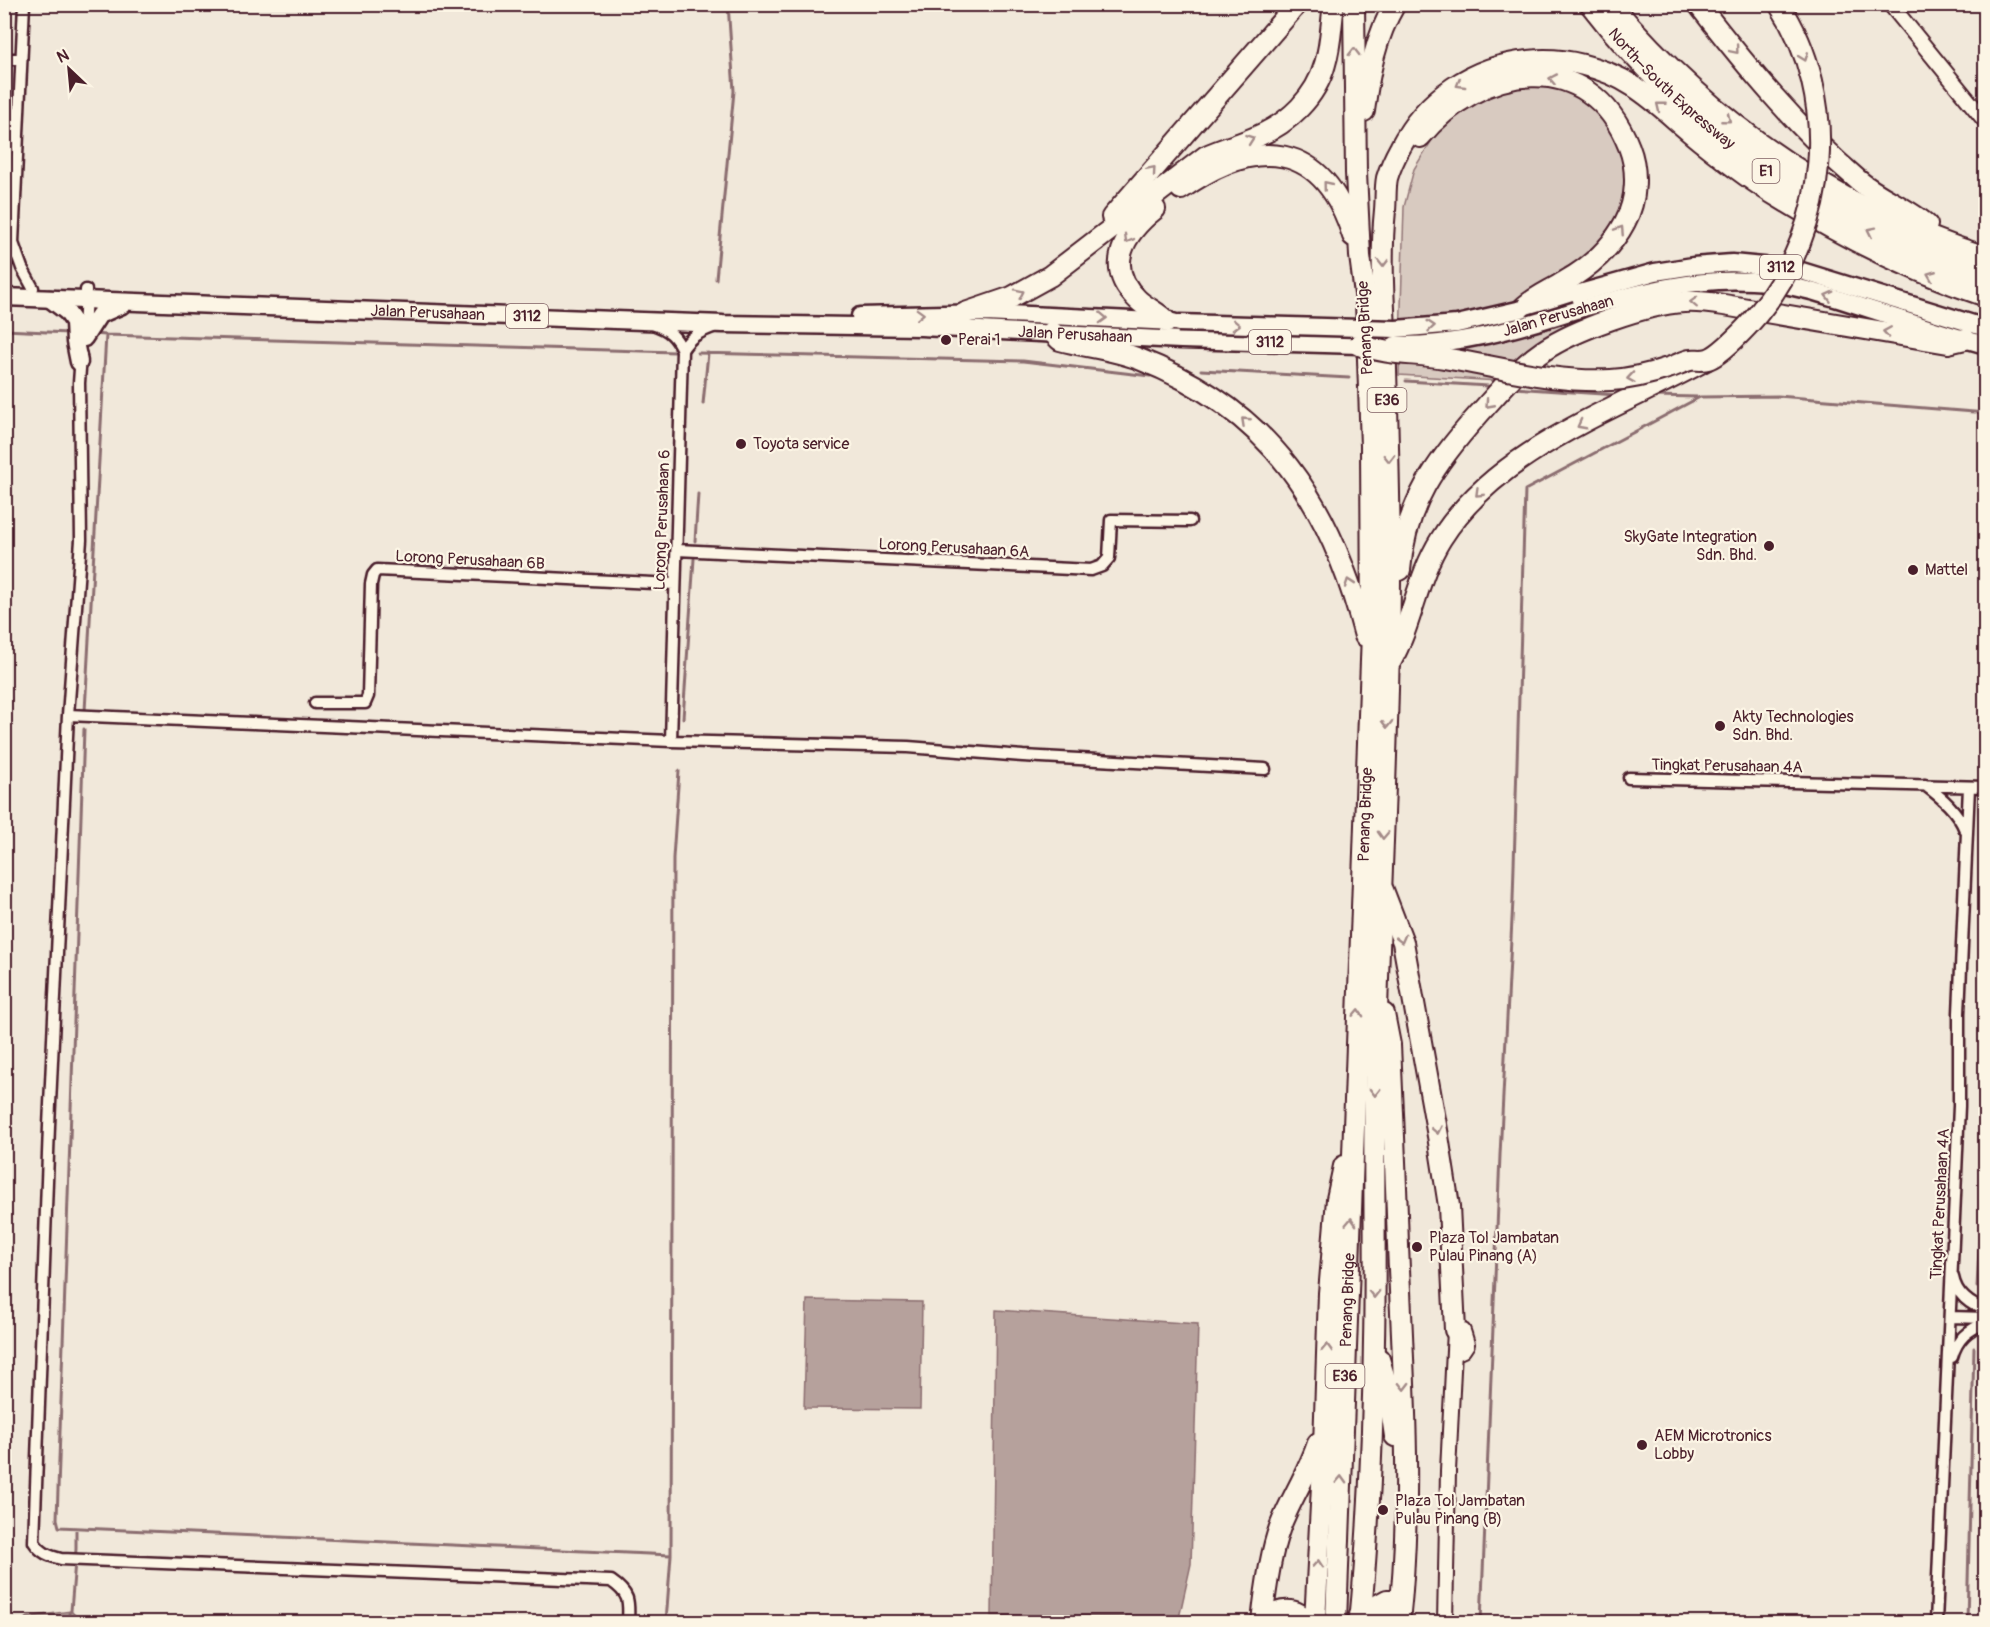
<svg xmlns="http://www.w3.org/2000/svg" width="1990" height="1627" font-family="Pangolin,sans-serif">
  <rect width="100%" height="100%" fill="#f1e8da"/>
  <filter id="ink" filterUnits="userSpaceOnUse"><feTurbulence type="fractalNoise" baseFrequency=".0167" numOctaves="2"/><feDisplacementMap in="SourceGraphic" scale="12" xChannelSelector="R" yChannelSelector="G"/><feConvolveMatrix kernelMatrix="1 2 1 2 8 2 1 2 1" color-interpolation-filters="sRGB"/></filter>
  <g filter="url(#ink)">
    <path fill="#d8cac0" stroke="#917476" stroke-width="1.5" d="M1527,78L1591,99L1627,157L1625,202L1616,223L1586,257L1565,268L1580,318L1530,348L1499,381L1399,375L1404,207L1414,169L1435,135L1464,104Z"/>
    <path fill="#b6a19c" stroke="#8b6d6f" stroke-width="1.5" d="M807,1300L922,1302L920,1409L804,1408Z
      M996,1310L1198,1324L1191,1564L1179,1618L992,1615Z
      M71,1611L75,1615L76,1622H22L28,1617Z"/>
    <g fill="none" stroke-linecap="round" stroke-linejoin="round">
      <path stroke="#8b6d6f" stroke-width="3" d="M716,279L734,91L728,4
        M4,330L69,333
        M93,334L106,335
        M698,353L1023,361L1150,376
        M1201,370L1349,378
        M1406,381L1488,386
        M1514,388L1617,395
        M1654,396L1698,397
        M703,404L708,353
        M695,541L698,494
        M85,711L106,335L675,352
        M683,718L694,559
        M84,729L57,1519L59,1527L671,1555L666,1622
        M1977,1287L1986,1116
        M671,1555L673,858L679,771
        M69,1613L71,1611L76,1549V1528
        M4,1618L14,1622
        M1481,1622L1500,1155L1513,900L1525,490L1700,397L1778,396L1986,413
        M1967,1622L1974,1348"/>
      <g stroke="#4a1f2b" stroke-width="15">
        <path id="minor" d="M4,59H21
          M13,243L22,268L33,288
          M4,270L13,243L24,4
          M655,325C669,330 676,336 682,350
          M84,334L86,290
          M81,355L79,383L81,540L68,715L49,1126L34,1542C41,1553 49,1556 61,1559L611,1581C630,1594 629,1601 628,1622
          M677,550L1091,570L1102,566L1109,558L1111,520L1190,521
          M315,703H365L368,696L371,584L373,575L377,570L674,584
          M68,715L671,741L908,747L1023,756L1265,769
          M671,741L682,350C690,337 699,332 713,327
          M1629,778L1986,787
          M1925,785C1942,798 1957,810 1965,830
          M1953,1277C1956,1294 1970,1305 1986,1310
          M1950,1317L1986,1318
          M1952,1357C1957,1339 1968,1329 1986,1323
          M1936,1622L1959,1106V1013L1969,787"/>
      </g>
      <g stroke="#4a1f2b" stroke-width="18">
        <path id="tertiary" d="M1890,4L1986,122
          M1445,1622L1448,1471L1455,1330L1463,1331L1464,1334L1467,1344L1463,1350L1454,1354"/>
      </g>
      <g stroke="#4a1f2b" stroke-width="21">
        <g id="primary">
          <path id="s1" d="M4,297L723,324L921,327L1181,340L1359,345"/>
          <path d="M50,299L67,312L74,322L75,342L79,362"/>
          <path d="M1530,307L1655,272L1693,266L1732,263L1795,269L1986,328"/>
          <path d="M1576,310C1634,294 1691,277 1752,281C1790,283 1827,295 1863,307C1904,320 1944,334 1986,345"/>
          <path d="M860,316L986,313L1173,322"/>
          <path d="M84,338L99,315L122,305"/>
        </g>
      </g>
      <g stroke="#4a1f2b" stroke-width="24">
        <g id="motorway">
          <path id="s2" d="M1590,4C1690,134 1830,227 1986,276"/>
          <path d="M1611,4C1712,123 1836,210 1986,257"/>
          <path d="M1698,4C1746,66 1798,129 1858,180C1879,198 1906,207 1927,225"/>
          <path d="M1364,111C1369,73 1375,38 1395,4"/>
          <path d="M1420,137C1479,65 1589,44 1629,147C1638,170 1637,200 1625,222C1612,247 1589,268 1564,282C1550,291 1534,297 1522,309"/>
          <path d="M1181,189C1256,136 1323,140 1353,236"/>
          <path d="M1155,209C1125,233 1103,266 1137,299C1146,308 1158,312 1167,322"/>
          <path d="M1112,217L1297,4"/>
          <path d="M965,313L1012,297L1050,276L1206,156C1223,148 1241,144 1258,136C1289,123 1316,97 1325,64C1331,45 1331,24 1334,4"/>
          <path d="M1052,332L1060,340C1086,347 1113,349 1139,359C1271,410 1331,504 1365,636"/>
          <path d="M1400,570C1405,505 1436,462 1478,415C1498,393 1518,368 1543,351C1574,330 1646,304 1684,302C1697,301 1711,303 1724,305L1948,343L1965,339"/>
          <path d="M1391,661C1413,622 1416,579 1441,539C1497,449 1617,409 1706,360"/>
          <path d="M1383,890L1403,942L1438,1136L1449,1206L1455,1330"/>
          <path d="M1384,1014L1390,1045C1393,1112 1396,1178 1398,1245C1403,1370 1413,1497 1399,1622"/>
          <path d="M1379,1359L1388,1389L1395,1436"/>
          <path d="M1360,1615L1387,1600H1395"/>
          <path d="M1262,1622C1265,1594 1270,1554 1280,1527C1291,1498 1308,1474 1318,1443"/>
          <path d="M1267,1622C1277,1607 1297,1607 1307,1622"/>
          <path d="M1315,1622L1324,1446L1329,1293L1337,1199L1344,1166"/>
          <path id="s3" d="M1336,1622L1372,633L1371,446L1366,302L1360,256L1356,173L1354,4"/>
          <path d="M1360,1622C1369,1529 1373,1434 1374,1340C1376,1257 1373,1174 1375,1090C1378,920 1389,750 1390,580C1390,496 1387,413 1385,330C1383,290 1381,250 1385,210C1386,200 1385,188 1387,178C1390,168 1395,157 1400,148C1426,98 1473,66 1529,61C1563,57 1604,67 1633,86C1657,101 1678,123 1701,141C1726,161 1752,181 1780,198C1845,238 1913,272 1986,296"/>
          <path d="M1375,1622L1385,1617H1393"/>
        </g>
      </g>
      <use href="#minor" stroke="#fcf5e5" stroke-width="10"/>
      <use href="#tertiary" stroke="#fcf5e5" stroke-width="14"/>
      <use href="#primary" stroke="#fcf5e5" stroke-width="16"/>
      <use href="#motorway" stroke="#fcf5e5" stroke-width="20"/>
      <g stroke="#4a1f2b" stroke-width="21" stroke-linecap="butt">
        <path id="primary-bridge" d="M1178,323L1396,329L1457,324L1522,309
          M1395,345C1458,346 1517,329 1576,310"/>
      </g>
      <g stroke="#4a1f2b" stroke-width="24" stroke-linecap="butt">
        <path id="motorway-bridge" d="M1359,345C1389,355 1414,353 1444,358C1499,367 1555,383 1611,380C1630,379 1650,374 1668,368C1675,366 1682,362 1690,360C1695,359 1702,361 1708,359C1721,355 1749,325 1758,314C1829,228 1841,99 1779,4"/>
      </g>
      <use href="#primary-bridge" stroke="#fcf5e5" stroke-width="16"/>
      <use href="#motorway-bridge" stroke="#fcf5e5" stroke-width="20"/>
    </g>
    <defs><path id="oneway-chevron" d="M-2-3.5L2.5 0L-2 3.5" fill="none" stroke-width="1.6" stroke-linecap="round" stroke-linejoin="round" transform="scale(1.5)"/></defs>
    <g stroke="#a38a88">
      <use href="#oneway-chevron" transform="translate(1735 50) rotate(50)"/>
      <use href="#oneway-chevron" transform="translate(1354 52) rotate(-90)"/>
      <use href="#oneway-chevron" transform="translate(1804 57) rotate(69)"/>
      <use href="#oneway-chevron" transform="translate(1553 79) rotate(-169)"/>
      <use href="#oneway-chevron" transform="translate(1460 84) rotate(150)"/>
      <use href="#oneway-chevron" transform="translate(1660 106) rotate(-141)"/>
      <use href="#oneway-chevron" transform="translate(1727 119) rotate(39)"/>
      <use href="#oneway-chevron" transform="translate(1250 139) rotate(-20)"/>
      <use href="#oneway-chevron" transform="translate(1152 170) rotate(-49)"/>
      <use href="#oneway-chevron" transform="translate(1327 185) rotate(-129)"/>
      <use href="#oneway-chevron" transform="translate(1620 230) rotate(-57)"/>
      <use href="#oneway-chevron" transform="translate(1871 231) rotate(-154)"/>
      <use href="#oneway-chevron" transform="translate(1128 239) rotate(120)"/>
      <use href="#oneway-chevron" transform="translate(1383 263) rotate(89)"/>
      <use href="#oneway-chevron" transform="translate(1931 275) rotate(-158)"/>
      <use href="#oneway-chevron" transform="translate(1020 293) rotate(-26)"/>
      <use href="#oneway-chevron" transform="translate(1829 296) rotate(-165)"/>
      <use href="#oneway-chevron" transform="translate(1694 302) rotate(-178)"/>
      <use href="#oneway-chevron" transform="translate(920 314) rotate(-2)"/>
      <use href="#oneway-chevron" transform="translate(1103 318) rotate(2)"/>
      <use href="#oneway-chevron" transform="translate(1236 325) rotate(2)"/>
      <use href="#oneway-chevron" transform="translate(1431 326) rotate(-5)"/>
      <use href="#oneway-chevron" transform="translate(1887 332) rotate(-171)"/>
      <use href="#oneway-chevron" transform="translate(1631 378) rotate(171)"/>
      <use href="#oneway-chevron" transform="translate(1489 404) rotate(132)"/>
      <use href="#oneway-chevron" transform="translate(1245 421) rotate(-137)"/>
      <use href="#oneway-chevron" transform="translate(1581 425) rotate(152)"/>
      <use href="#oneway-chevron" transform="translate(1389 458) rotate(89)"/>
      <use href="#oneway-chevron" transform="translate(1479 493) rotate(136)"/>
      <use href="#oneway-chevron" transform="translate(1349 583) rotate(-109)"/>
      <use href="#oneway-chevron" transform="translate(1387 724) rotate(91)"/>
      <use href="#oneway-chevron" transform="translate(1383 835) rotate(92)"/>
      <use href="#oneway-chevron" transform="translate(1401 939) rotate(75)"/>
      <use href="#oneway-chevron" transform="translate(1358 1013) rotate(-88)"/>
      <use href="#oneway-chevron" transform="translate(1375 1092) rotate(91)"/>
      <use href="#oneway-chevron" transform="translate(1437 1130) rotate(79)"/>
      <use href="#oneway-chevron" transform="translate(1351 1222) rotate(-88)"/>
      <use href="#oneway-chevron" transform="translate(1374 1294) rotate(90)"/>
      <use href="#oneway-chevron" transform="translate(1327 1348) rotate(-88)"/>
      <use href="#oneway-chevron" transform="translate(1404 1386) rotate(89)"/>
      <use href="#oneway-chevron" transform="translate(1341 1480) rotate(-88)"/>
      <use href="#oneway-chevron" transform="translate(1318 1564) rotate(-86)"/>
    </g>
  </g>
  <g fill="#4a1f2b" stroke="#fcf5e5" stroke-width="2">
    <circle cx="946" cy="340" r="6"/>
    <circle cx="741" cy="444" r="6"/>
    <circle cx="1769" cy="546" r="6"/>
    <circle cx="1913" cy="570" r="6"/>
    <circle cx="1720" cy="726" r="6"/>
    <circle cx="1417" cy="1247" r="6"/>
    <circle cx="1642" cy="1445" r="6"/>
    <circle cx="1383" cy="1510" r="6"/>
  </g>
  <g text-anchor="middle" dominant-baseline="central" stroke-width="4.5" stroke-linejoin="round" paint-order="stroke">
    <g fill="#fcf5e5" stroke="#7f5f63" stroke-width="1.5">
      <rect x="1752.5" y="159" width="27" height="24" rx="4.5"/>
      <rect x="1760" y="255" width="42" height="24" rx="4.5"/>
      <rect x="506" y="304" width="42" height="24" rx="4.5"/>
      <rect x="1249" y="330" width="42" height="24" rx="4.5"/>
      <rect x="1367.5" y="388" width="39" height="24" rx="4.5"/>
      <rect x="1325.5" y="1364" width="39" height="24" rx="4.5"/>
    </g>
    <g font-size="15" font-weight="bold" fill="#4a1f2b">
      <text x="1766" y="171">E1</text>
      <text x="1781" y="267">3112</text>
      <text x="527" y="316">3112</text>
      <text x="1270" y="342">3112</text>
      <text x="1387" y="400">E36</text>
      <text x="1345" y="1376">E36</text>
    </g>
    <g font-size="16" fill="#4a1f2b" stroke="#fcf5e5">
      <text stroke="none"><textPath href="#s2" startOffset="118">North–South Expressway</textPath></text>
      <text stroke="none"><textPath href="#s1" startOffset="424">Jalan Perusahaan</textPath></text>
      <text transform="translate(1558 316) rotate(-16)">Jalan Perusahaan</text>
      <text transform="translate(1365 328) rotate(-93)">Penang Bridge</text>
      <text stroke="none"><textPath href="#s1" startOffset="1072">Jalan Perusahaan</textPath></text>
      <text transform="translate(662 520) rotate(-88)">Lorong Perusahaan 6</text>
      <text transform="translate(954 548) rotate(3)">Lorong Perusahaan 6A</text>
      <text transform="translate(470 560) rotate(3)">Lorong Perusahaan 6B</text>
      <text transform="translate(1727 766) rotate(1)">Tingkat Perusahaan 4A</text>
      <text stroke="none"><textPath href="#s3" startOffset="808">Penang Bridge</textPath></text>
      <text transform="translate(1940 1204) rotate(-87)">Tingkat Perusahaan 4A</text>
      <text stroke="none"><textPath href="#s3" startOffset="322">Penang Bridge</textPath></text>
    </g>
    <g font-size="16" fill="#4a1f2b" stroke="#fcf5e5" text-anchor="start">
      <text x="958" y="340">Perai 1</text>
      <text x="753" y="444">Toyota service</text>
      <text x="1757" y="537" text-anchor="end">SkyGate Integration<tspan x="1757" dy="18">Sdn. Bhd.</tspan></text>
      <text x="1925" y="570">Mattel</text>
      <text x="1732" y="717">Akty Technologies<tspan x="1732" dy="18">Sdn. Bhd.</tspan></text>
      <text x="1429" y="1238">Plaza Tol Jambatan<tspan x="1429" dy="18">Pulau Pinang (A)</tspan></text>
      <text x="1654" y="1436">AEM Microtronics<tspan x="1654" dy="18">Lobby</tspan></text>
      <text x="1395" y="1501">Plaza Tol Jambatan<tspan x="1395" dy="18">Pulau Pinang (B)</tspan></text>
    </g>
  </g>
  <rect width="1990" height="1627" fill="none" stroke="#fcf5e5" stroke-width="24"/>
  <rect x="12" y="12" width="1966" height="1603" fill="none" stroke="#4a1f2b" stroke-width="2" filter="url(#ink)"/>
  <g transform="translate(69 69) rotate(334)" stroke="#fcf5e5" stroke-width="4.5" paint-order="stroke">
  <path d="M0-4.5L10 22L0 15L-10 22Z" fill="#4a1f2b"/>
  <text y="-9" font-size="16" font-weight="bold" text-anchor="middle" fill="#4a1f2b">N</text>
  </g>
</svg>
